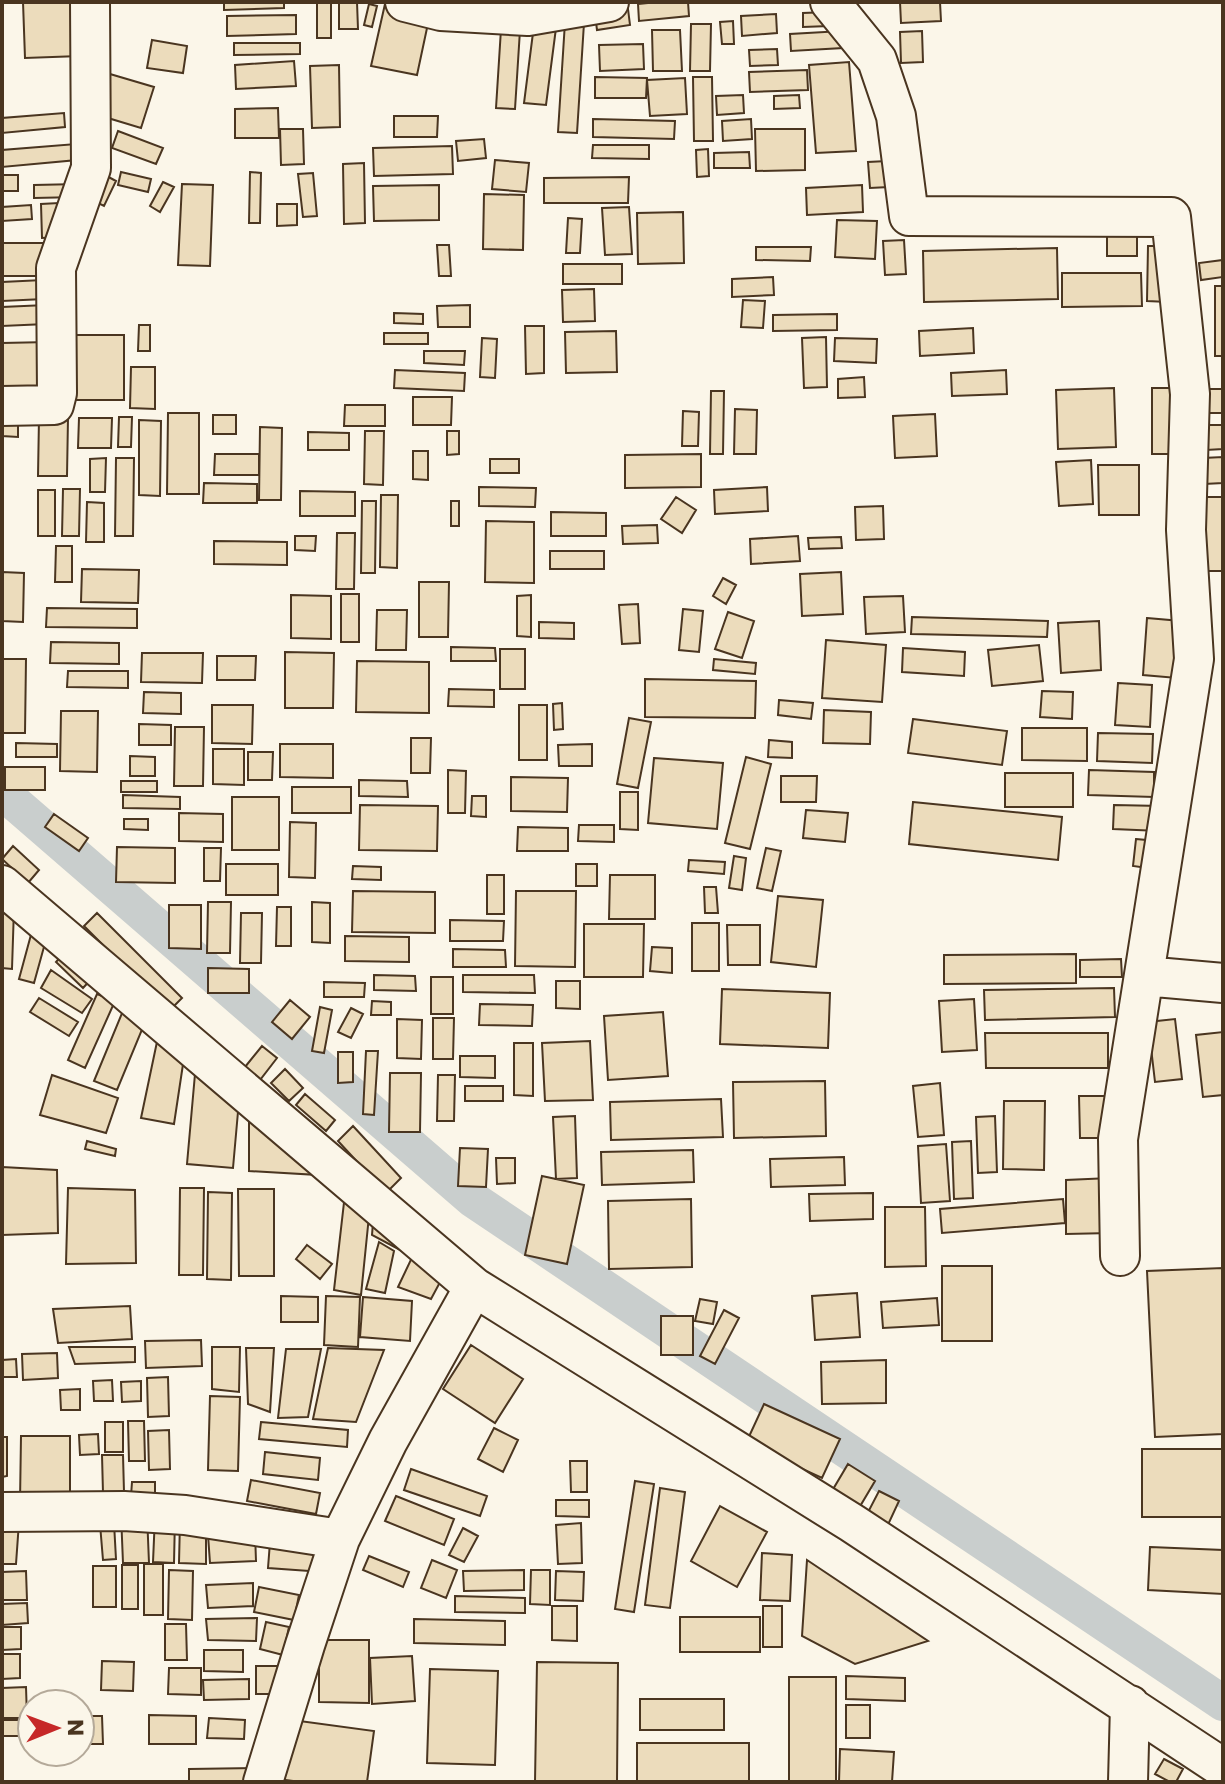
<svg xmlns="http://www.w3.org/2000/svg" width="1225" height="1784" font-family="Poppins,sans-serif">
  <rect width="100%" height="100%" fill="#fbf6e9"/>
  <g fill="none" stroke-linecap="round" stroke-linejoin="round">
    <path stroke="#c9cecd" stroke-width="36" d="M2,792L472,1199L1223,1703"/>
  </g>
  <path fill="#ecdcbc" stroke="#4a3520" stroke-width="2" d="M23,2H78L80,56L25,58Z
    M224,2H284V8L224,10Z
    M317,2H331V38H317Z
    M339,2H357L358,29H339Z
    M658,2H688L689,16L639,21L638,4Z
    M900,2H940L941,21L901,23Z
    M369,4L377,6L372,27L364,25Z
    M385,4L430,14L417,75L371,66Z
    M628,9L630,25L597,30L595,14Z
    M828,12L829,26L803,27V13Z
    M776,14L777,33L742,36L741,16Z
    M296,15V34L227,36V16Z
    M733,21L734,44H722L720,22Z
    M565,22L584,23L577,133L558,132Z
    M691,24H711L710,71H690Z
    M534,25L556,28L546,105L524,103Z
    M501,29L520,30L515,109L496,108Z
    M652,30H680L682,71H653Z
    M842,31L843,48L791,51L790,34Z
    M922,31L923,62L901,63L900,32Z
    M152,40L187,46L183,73L147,68Z
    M234,43H300V54L234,55Z
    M643,44L644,69L600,71L599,45Z
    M777,49L778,65L750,66L749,50Z
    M294,61L296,86L236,89L235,65Z
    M849,62L856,151L816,153L809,65Z
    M339,65L340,127L312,128L310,66Z
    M807,70L808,90L750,92L749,72Z
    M110,74L154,87L141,128L98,115Z
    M595,77L647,78L646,98H595Z
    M693,77H712L713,141H694Z
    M685,78L687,114L650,116L647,80Z
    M743,95L744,113L717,115L716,96Z
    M799,95L800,108L774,109V96Z
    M278,108L279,138H235V109Z
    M64,113L65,127L2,133V118Z
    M394,116H438L437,137H394Z
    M593,119L675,121L674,139L593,137Z
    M751,119L752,139L723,141L722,121Z
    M280,129H303L304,164L281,165Z
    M755,129H805V170L756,171Z
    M118,131L163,148L156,164L112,148Z
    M484,139L486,158L458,161L456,141Z
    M76,144L77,160L2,167V150Z
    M593,145H649V159L592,158Z
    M452,146L453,174L374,176L373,148Z
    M708,149L709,176L697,177L696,150Z
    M749,152L750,168H714V153Z
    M495,160L529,163L526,192L492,189Z
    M887,161L889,187L870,188L868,162Z
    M364,163L365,223L344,224L343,164Z
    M121,172L151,179L148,192L118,185Z
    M250,172L261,173L260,223H249Z
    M313,173L317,216L303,217L298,174Z
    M103,174L116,181L104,206L90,199Z
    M2,175H18V191H2Z
    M629,177L628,203H544V178Z
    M163,182L174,187L160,212L150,206Z
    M79,184V197L34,198V185Z
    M182,184L213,185L210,266L178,265Z
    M439,185V220L374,221L373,186Z
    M862,185L863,212L807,215L806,188Z
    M484,194L524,195L523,250L483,249Z
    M59,203L60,237L42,238L41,204Z
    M277,204H297V225L277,226Z
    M31,205L32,219L2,221V207Z
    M629,207L632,254L605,255L602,208Z
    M683,212L684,263L638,264L637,213Z
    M568,218L582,219L580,253H566Z
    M837,220L877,221L875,259L835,257Z
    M1107,232L1137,233V256H1107Z
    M904,240L906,274L885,275L883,241Z
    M2,243H47L48,276H2Z
    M437,245H449L451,276H439Z
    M1148,246H1168V302L1147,301Z
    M756,247H811L810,261L756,260Z
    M1057,248L1058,299L924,302L923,251Z
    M1223,260V277L1201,280L1199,263Z
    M563,264H622V284H563Z
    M1062,273H1141L1142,306L1062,307Z
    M773,277L774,295L732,297V279Z
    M43,280L44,299L2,301V282Z
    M1215,286H1223V356H1215Z
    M594,289L595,321L563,322L562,290Z
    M743,300L765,301L763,328L741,327Z
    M46,305V324L2,326V307Z
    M470,305V327H438L437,306Z
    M394,313L423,314V324L394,323Z
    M837,314V330L773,331V315Z
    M139,325H150V351H138Z
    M525,326H544V373L526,374Z
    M973,328L974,353L920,356L919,331Z
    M616,331L617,372L566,373L565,332Z
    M384,333H428V344H384Z
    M65,335H124V400H64Z
    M826,337L827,387L804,388L802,338Z
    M482,338L497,339L495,378L480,377Z
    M835,338L877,339L876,363L834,361Z
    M49,342L50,400L2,401V343Z
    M424,351H465L464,365L424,363Z
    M131,367H155V409L130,408Z
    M395,370L465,373L464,391L394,388Z
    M1006,370L1007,394L952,396L951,373Z
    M864,377L865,397L838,398V379Z
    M1114,388L1116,447L1058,449L1056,390Z
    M1152,388H1182V454H1152Z
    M1197,389H1223V413H1196Z
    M711,391H724L723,454H710Z
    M413,397H452L451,425H413Z
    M345,405H385V426H344Z
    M735,409L757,410L756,454H734Z
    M683,411L699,412L698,446H682Z
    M168,413H199V494H167Z
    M935,414L937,456L895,458L893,416Z
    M213,415H236V434H213Z
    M119,417H132L131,447H118Z
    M39,418H68L67,476H38Z
    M79,418H112L111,448H78Z
    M139,420L161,421L160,496L139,495Z
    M2,425H18V437L2,436Z
    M1205,425H1223V449L1206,450Z
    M260,427L282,428L281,500H259Z
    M365,431H384L383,485L364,484Z
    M447,431H459V454L447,455Z
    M308,432L349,433V450H308Z
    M413,451H428V480L413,479Z
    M215,454H259V475H214Z
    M701,454V487L625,488V455Z
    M1223,457V483L1204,484L1203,458Z
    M106,458L105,492H90V459Z
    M116,458H134L133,536H115Z
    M490,459H519V473H490Z
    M1091,460L1093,504L1059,506L1056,462Z
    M1098,465H1139V515H1099Z
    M204,483L257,484V503H203Z
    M479,487L536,488L535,507L479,506Z
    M767,487L768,511L715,514L714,490Z
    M63,489H80L79,536H62Z
    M38,490H55V536H38Z
    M300,491L355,492V516H300Z
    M381,495H398L397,568L380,567Z
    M676,497L696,510L682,533L661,519Z
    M1194,497H1223V571H1195Z
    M362,501H376L375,573H361Z
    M451,501H459V526H451Z
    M87,502L104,503V542H86Z
    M883,506L884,539L856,540L855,507Z
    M551,512L606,513V536H551Z
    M486,521L534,522V583L485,582Z
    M657,525L658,543L623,544L622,526Z
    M337,533H355L354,589H336Z
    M295,536H316L315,551L295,550Z
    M798,536L800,561L751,564L750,539Z
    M841,537L842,548L809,549L808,538Z
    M214,541L287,542V565L214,564Z
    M56,546H72V582H55Z
    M550,551H604V569H550Z
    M82,569L139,570L138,603L81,602Z
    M2,572L24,573L23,622L2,621Z
    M841,572L843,614L802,616L800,574Z
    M723,578L736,585L726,604L713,596Z
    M419,582H449L448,637H419Z
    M341,594H359V642H341Z
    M291,595L331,596V639L291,638Z
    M531,595V637L517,636V596Z
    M903,596L905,632L866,634L864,597Z
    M638,604L640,643L622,644L619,605Z
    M47,608L137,609V628L46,627Z
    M683,609L703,611L699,652L679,650Z
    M377,610H407L406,650H376Z
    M728,612L754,621L742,658L715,649Z
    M912,617L1048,621L1047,637L911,634Z
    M1147,618L1181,621L1177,678L1143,675Z
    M1099,621L1101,670L1061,673L1058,623Z
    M539,622L574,623V639L539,638Z
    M826,640L886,645L882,702L822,698Z
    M51,642L119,643V664L50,663Z
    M1039,645L1043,681L992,686L988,650Z
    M451,647L495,648L496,661H451Z
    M903,648L965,652L964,676L902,672Z
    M500,649H525V689H500Z
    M285,652L334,653L333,708H285Z
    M142,653H203L202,683L141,682Z
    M217,656H256L255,680H217Z
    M2,659H26L25,733H2Z
    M714,659L756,663L755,674L713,670Z
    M357,661L429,662V713L356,712Z
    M68,671H128V688L67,687Z
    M645,679L756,681L755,718L645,717Z
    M1118,683L1152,685L1150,727L1115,725Z
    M449,689L494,690V707L448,706Z
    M1042,691L1073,692L1072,719L1040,717Z
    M144,692L181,693V714L143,713Z
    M779,700L813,703L811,719L778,715Z
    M562,703L563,729L554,730L553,704Z
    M212,705H253L252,744L212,743Z
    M519,705H547V760H519Z
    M824,710L871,712L870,744L823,743Z
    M61,711H98L97,772L60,771Z
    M629,718L651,722L638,788L617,784Z
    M913,719L1007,731L1002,765L908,753Z
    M139,724L171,725V745H139Z
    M175,727H204L203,786H174Z
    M1022,728H1087V761L1022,760Z
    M1098,733L1153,734L1152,763L1097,761Z
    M411,738H431L430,773H411Z
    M769,740L792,742V758L768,757Z
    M16,743L57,744V757H16Z
    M280,744H333V778L280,777Z
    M592,744V766H559L558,745Z
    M213,749H244V785L213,784Z
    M248,752H273L272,780H248Z
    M130,756L155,757V776H130Z
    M746,757L771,764L750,849L725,843Z
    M654,758L723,763L717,829L648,823Z
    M5,767H45V790H5Z
    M448,770L466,771L465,813H448Z
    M1089,770L1154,772V797L1088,795Z
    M1005,773H1073V807H1005Z
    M781,776H817L816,802H781Z
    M511,777L568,778L567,812L511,811Z
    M359,780L407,781L408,797L359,796Z
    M121,781H157V792H121Z
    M292,787H351V813H292Z
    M620,792H638V830L620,829Z
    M123,795L180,797V809L123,808Z
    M472,796H486V817L471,816Z
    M232,797H279V850H232Z
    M913,802L1062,817L1058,860L909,844Z
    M360,805L438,806L437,851L359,850Z
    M1114,805L1161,806L1160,831L1113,829Z
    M806,810L848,813L845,842L803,838Z
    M179,813L223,814V842L179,841Z
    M54,814L88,838L79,851L45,827Z
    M124,819H148V830L124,829Z
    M290,822L316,823L315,878L289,877Z
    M579,825H614V842L578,841Z
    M518,827L568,828V851H517Z
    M1136,839L1157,841L1155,869L1133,866Z
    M13,846L39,870L28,883L2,859Z
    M117,847L175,848V883L116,882Z
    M204,848H221L220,881H204Z
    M766,848L781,851L772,891L757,888Z
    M734,856L746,858L742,890L729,888Z
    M689,860L725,862L724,874L688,871Z
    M226,864H278V895H226Z
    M576,864H597V886H576Z
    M353,866L381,867V880L352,879Z
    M487,875H504V914H487Z
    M610,875H655V919H609Z
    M704,887H716L718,913H705Z
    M353,891L435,892V933L352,932Z
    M516,891H576L575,967L515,966Z
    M778,896L823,900L816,967L771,962Z
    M208,902H231L230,953H207Z
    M312,902L330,903V943L312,942Z
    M169,905H201V949L169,948Z
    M2,907L14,908L12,969L2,968Z
    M277,907H291V946H276Z
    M97,913L182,998L169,1011L84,926Z
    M241,913H262L261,963H240Z
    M450,920L504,921L503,941H450Z
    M692,923H719V971H692Z
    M584,924H644L643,977H584Z
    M727,925H760V965H728Z
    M32,931L47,936L34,983L19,979Z
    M345,936L409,937V962L345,961Z
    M652,947L672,948V973L650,971Z
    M453,949L505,950L506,967H453Z
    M67,950L95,975L83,988L56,962Z
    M1076,954V983L944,984V955Z
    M1121,959L1122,977H1080V960Z
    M208,968L249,969V993H208Z
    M51,970L92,999L82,1013L41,988Z
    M374,975L415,976L416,991L374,990Z
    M463,975H534L535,993L463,992Z
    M431,977H453V1014H431Z
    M556,981H580V1009L556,1008Z
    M324,982L365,983L364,997H324Z
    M1114,988L1115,1017L985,1020L984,990Z
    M722,989L830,993L828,1048L720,1044Z
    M97,994L115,1001L85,1068L68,1060Z
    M39,998L78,1022L69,1036L30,1012Z
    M974,999L977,1050L942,1052L939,1001Z
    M290,1000L310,1017L292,1039L272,1022Z
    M372,1001L391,1002V1015H371Z
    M480,1004L533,1005L532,1026L479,1025Z
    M125,1006L148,1015L117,1090L94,1081Z
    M320,1007L332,1010L324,1053L312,1051Z
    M351,1008L363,1014L351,1038L338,1032Z
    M663,1012L668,1076L608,1080L604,1016Z
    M433,1018H454L453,1059H433Z
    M397,1019L422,1020L421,1059L397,1058Z
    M1175,1019L1182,1079L1155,1082L1148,1022Z
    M1223,1032V1095L1203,1097L1196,1035Z
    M985,1033H1108V1068H986Z
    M158,1037L185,1051L174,1124L141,1118Z
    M590,1041L593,1100L545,1101L542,1043Z
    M514,1043H533V1096L514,1095Z
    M262,1046L277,1058L260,1080L245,1067Z
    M366,1051H378L374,1115L363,1114Z
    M338,1052H353V1082L338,1083Z
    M460,1056H495V1078L460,1077Z
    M285,1069L303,1088L289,1101L271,1083Z
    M390,1073H421L420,1132H389Z
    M195,1074L241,1078L233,1168L187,1164Z
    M52,1075L118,1098L106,1133L40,1115Z
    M438,1075H455L454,1121H437Z
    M825,1081L826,1136L734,1138L733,1082Z
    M940,1083L944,1135L918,1137L913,1086Z
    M465,1086H503V1101H465Z
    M305,1094L335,1120L326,1131L296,1105Z
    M1079,1096H1108L1109,1138H1080Z
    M721,1099L723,1137L611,1140L610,1102Z
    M1004,1101H1045L1044,1170L1003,1169Z
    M249,1102L319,1175L249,1171Z
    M575,1116L577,1178L556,1179L553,1117Z
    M995,1116L997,1172L978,1173L976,1117Z
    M353,1126L401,1178L386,1193L338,1141Z
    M87,1141L116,1149L115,1156L85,1149Z
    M971,1141L973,1198L954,1199L952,1142Z
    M946,1144L950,1201L921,1203L918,1146Z
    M460,1148L488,1149L486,1187L458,1186Z
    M693,1150L694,1182L602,1185L601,1152Z
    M844,1157L845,1185L771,1187L770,1159Z
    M496,1158H515V1183L497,1184Z
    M2,1167L57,1170L58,1233L2,1235Z
    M542,1176L584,1185L567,1264L525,1255Z
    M1110,1178L1111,1233L1066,1234V1180Z
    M346,1185L370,1206L361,1295L334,1290Z
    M68,1188L135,1190L136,1263L66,1264Z
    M180,1188H204L203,1275H179Z
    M238,1189H274V1276H239Z
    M208,1192L232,1193L231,1280L207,1279Z
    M873,1193V1219L810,1221L809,1194Z
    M691,1199L692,1267L609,1269L608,1201Z
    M1063,1199L1065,1223L942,1233L940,1209Z
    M885,1207H925L926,1266L885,1267Z
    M374,1211L404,1235V1252L372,1235Z
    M379,1242L394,1251L385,1293L366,1289Z
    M307,1245L332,1264L320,1279L296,1259Z
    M417,1247L446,1271L431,1299L398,1287Z
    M942,1266H992V1341H942Z
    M1223,1268V1434L1155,1437L1147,1271Z
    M857,1293L860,1337L815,1340L812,1296Z
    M281,1296L318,1297V1322H281Z
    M326,1296L360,1297L358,1347L324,1345Z
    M363,1297L412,1301L410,1341L360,1337Z
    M937,1298L939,1325L883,1328L881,1302Z
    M700,1299L717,1302L713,1324L695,1321Z
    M130,1306L132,1339L58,1343L53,1309Z
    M724,1310L739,1318L715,1364L700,1356Z
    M661,1316H693V1355H661Z
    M201,1340L202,1366L146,1368L145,1341Z
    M471,1345L523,1379L495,1423L443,1389Z
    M69,1347H135V1362L75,1364Z
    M212,1347H240L239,1392L212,1389Z
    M246,1348H274L270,1412L248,1404Z
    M328,1348L384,1350L356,1422L313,1419Z
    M286,1349H321L308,1417L278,1418Z
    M57,1353L58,1378L23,1380L22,1354Z
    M16,1359L17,1377H2V1360Z
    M886,1360V1403L822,1404L821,1362Z
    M168,1377L169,1416L148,1417L147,1378Z
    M112,1380L113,1401H94L93,1381Z
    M141,1381V1401L122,1402L121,1382Z
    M80,1389V1410H61L60,1390Z
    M210,1396L240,1397L238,1471L208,1470Z
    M764,1404L840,1439L822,1478L746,1443Z
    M128,1421H144L145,1461H129Z
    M105,1422H123V1452H105Z
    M261,1422L348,1430L347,1447L259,1439Z
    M494,1428L518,1440L503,1472L478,1459Z
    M169,1430L170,1469L149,1470L148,1431Z
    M98,1434L99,1454L80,1455L79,1435Z
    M21,1436H70V1502H20Z
    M2,1437H7V1476L2,1477Z
    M1142,1449H1223V1517H1142Z
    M265,1452L320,1458L318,1480L263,1474Z
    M102,1455H123L124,1492L103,1493Z
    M570,1461H587V1492H571Z
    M848,1464L875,1481L859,1508L832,1491Z
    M411,1469L487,1496L480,1516L404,1490Z
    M251,1480L320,1493L316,1514L247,1501Z
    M635,1481L654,1484L634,1612L615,1609Z
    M132,1482H155V1497L131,1496Z
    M660,1488L685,1492L670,1608L645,1605Z
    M879,1491L899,1501L886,1529L865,1518Z
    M396,1496L454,1519L444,1545L385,1521Z
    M556,1500H589V1517L556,1516Z
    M720,1506L767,1532L737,1587L691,1561Z
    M121,1514H147L149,1563H123Z
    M155,1516L175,1517L174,1563L153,1562Z
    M2,1521L19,1522L16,1564H2Z
    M180,1521L206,1522V1564L179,1563Z
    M114,1523L116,1559L103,1560L100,1524Z
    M581,1523L582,1563L558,1564L556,1525Z
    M463,1528L478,1536L464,1562L449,1555Z
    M255,1533L256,1561L210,1563L208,1535Z
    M270,1542L325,1546L323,1572L268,1568Z
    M1150,1547L1223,1550V1594L1148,1590Z
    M762,1553L792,1555L790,1601L760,1600Z
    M369,1556L409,1572L403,1587L363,1570Z
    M432,1560L457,1570L446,1598L421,1588Z
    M807,1560L928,1641L855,1664L802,1636Z
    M144,1564H163V1615H144Z
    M122,1565H138V1609H122Z
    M93,1566H116V1607H93Z
    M169,1570L193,1571L192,1620L168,1619Z
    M524,1570V1590L464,1591L463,1571Z
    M531,1570H550V1605L530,1604Z
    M26,1571L27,1600H2V1572Z
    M556,1571L584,1572L583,1601L555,1600Z
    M253,1583V1606L208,1608L206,1585Z
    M259,1587L299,1595L294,1620L254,1612Z
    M455,1596L525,1598V1613L455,1612Z
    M27,1603L28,1623L2,1625V1604Z
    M552,1606H577V1641L552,1640Z
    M763,1606H782V1647H763Z
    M680,1617H760V1652H680Z
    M257,1618L256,1641L208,1640L206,1619Z
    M414,1619L505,1621V1645L414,1643Z
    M266,1622L289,1627L283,1655L260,1649Z
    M165,1624H186L187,1660H165Z
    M2,1627H21V1649L2,1650Z
    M319,1640H369V1703L319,1702Z
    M204,1650H243V1672L204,1671Z
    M2,1654H20V1678L2,1679Z
    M412,1656L415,1701L372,1704L370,1658Z
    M102,1661L134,1662L133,1691L101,1690Z
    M537,1662L618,1663L617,1782H535Z
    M256,1666H278V1694H256Z
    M169,1668H201V1695L168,1694Z
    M430,1669L498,1671L495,1765L427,1763Z
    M846,1676L905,1678V1701L846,1699Z
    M789,1677H836V1782H789Z
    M249,1679V1699L204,1700L203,1680Z
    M26,1687L27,1718H2V1688Z
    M640,1699H724V1730H640Z
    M846,1705H870V1738H846Z
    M149,1715L196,1716V1744H149Z
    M80,1716H102L103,1744H80Z
    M270,1717L374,1731L367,1782H301L262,1777Z
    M209,1718L245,1720L244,1739L207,1738Z
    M2,1720H21L22,1736H2Z
    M637,1743H749V1782H637Z
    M840,1749L894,1752L892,1782H839Z
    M1164,1759L1183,1769L1176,1782H1170L1155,1774Z
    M257,1768L258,1782H189V1769Z"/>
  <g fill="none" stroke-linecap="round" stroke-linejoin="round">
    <g stroke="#4a3520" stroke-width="42">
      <path id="minor" d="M405,2L441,11L528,16L609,2
        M830,2L877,60L896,116L909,216L1171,217L1190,394L1186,530L1194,659L1118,1139L1120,1256
        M2,406L54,405L57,393L56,268L91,168L90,2
        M2,885L474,1287L852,1523L1223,1768
        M1144,976L1223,983
        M2,1512L124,1511L185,1515L340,1539
        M263,1782L305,1645L340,1539L388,1441L474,1287
        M1128,1782L1130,1705"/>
    </g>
    <use href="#minor" stroke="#fbf6e9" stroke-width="38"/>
  </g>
  <rect width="1225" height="1784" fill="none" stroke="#4a3520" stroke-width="8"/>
  <g transform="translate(56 1728) rotate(89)"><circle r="38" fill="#fbf6e9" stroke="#b4a999" stroke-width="2"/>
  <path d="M0-6L14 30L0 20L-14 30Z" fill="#c62828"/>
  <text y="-12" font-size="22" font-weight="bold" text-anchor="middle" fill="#4a3520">N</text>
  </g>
</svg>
